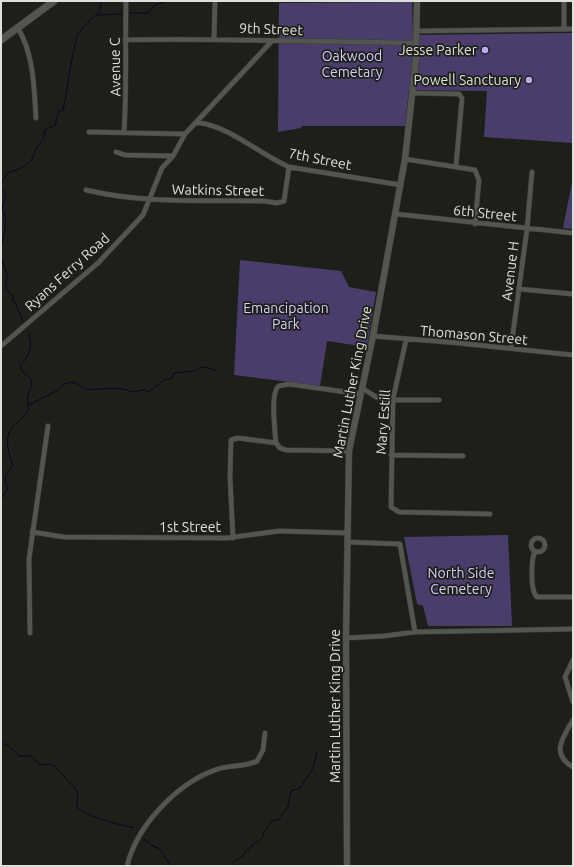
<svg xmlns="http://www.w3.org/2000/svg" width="574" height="867" font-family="Ubuntu,sans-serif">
  <rect width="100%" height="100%" fill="#1d2019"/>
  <path fill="#4a3d6c" d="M412,2L413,35L573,33V143L484,137L487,91L409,90L405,126H302L301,128L278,132L279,3Z
    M573,177V229L563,228Z
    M240,260L341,271L349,287L376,292L367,347L327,341L320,386L234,375Z
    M508,535L512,626H428L423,606L417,604L404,537Z"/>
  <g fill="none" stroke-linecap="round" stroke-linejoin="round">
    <path stroke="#0e0027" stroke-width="1" d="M129,13H148L155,5L168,1
      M97,15L122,14
      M1,184L7,173C17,170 25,168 32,159C34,155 35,150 37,147C44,138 43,141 45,130L55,125L59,111L63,110C67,94 73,40 80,31C86,24 94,17 100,11L101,1
      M1,188L6,195L2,209C10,223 2,236 1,251
      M1,257L7,275L6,288L14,297L12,301L15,302L23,322
      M29,405L58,390L63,384C66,383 72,382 75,383C79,384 82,388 86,389C100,391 120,385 132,392L144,390L149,392L164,380L172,378L174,373L195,371C201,364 210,368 217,371
      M1,499L8,489C3,478 5,474 13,466C10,456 4,441 10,431C18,417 33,417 27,397L31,387V379L22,371L20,366C29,356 33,347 29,334
      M1,743L9,746L19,756H31L40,765L48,764L55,766L78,792C77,797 76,803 78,808C82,815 124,826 134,828
      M143,838L151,845L160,849L171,866
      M231,866L236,860L243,856L247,850L262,838L264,832L272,821L278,820L288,807L291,791L300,788L313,768L317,751"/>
    <g stroke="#3b3d38" stroke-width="5.5">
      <path id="minor" d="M18,28C34,55 34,88 36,118
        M564,29V1
        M417,31L573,29
        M214,38L215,1
        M125,40C223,38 319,42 417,43
        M413,93L459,94L462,98L456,166
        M196,122C232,127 257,153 289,167L401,185
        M89,132L185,134
        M124,132C127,89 125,45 126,1
        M116,152L125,155L173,156
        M405,159L475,170L479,180L475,224
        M86,190C144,204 205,200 264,201L277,203L284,201L289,167
        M396,214L573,233
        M519,289L573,294
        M373,336L458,343L573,355
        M406,340L393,399L391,507L399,512L490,514
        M1,346L98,263L143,215L162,168L173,156L185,134L272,41
        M511,348L527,229L532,172
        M362,388L376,397L389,400H439
        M276,443C275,432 270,391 279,386C282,385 286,385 289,384L360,394
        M391,455L463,456
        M32,532L64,537L227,538L279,531L348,533
        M233,538L230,477L231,440L238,438L276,443L280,448L286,450L349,451
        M531 545a7 7 0 1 1 14 0a7 7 0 1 1-14 0Z
        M347,542L400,544L415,632
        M535,551C531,559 530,591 537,597H573
        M30,633L29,559L48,426
        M346,638L384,636L415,632L573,629
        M573,660L565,677L573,702
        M573,720C563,737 550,754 573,767
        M127,866C137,825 178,782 218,769C230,765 246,767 257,761L263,750L265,733"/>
    </g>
    <g stroke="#3b3d38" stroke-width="7">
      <path id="tertiary" d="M347,866L346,638L349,451L373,336L405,159L416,58L417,1"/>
    </g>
    <g stroke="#3b3d38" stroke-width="8">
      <path id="secondary" d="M1,40L54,1"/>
    </g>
    <use href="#minor" stroke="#53564e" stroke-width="4.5"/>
    <use href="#tertiary" stroke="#53564e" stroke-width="6"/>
    <use href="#secondary" stroke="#53564e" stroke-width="7"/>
  </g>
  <g fill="#bda9f5" stroke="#1d2019" stroke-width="1.5">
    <circle cx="485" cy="50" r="4"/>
    <circle cx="529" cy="80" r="4"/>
  </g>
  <g text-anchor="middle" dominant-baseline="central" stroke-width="3.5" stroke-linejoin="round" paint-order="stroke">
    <g font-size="14" fill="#dee0db" stroke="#1d2019">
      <text transform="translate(271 29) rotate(2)">9th Street</text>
      <text transform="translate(115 67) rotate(-91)">Avenue C</text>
      <text transform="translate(320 159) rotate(11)">7th Street</text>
      <text transform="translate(218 190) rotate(1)">Watkins Street</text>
      <text transform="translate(485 213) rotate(6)">6th Street</text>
      <text transform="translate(510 271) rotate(-83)">Avenue H</text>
      <text transform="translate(67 272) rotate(-42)">Ryans Ferry Road</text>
      <text transform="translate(474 335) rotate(5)">Thomason Street</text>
      <text transform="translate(352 382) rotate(-79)">Martin Luther King Drive</text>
      <text transform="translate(383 422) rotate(-86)">Mary Estill</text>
      <text x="190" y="527">1st Street</text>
      <text transform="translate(335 706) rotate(-90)">Martin Luther King Drive</text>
    </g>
    <g font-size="14" fill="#dee0db" stroke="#1d2019" text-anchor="end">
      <text x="477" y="50">Jesse Parker</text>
      <text x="521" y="80">Powell Sanctuary</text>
    </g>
    <g font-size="14" fill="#d7ccfe" stroke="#1d2019">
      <text x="352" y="56">Oakwood<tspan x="352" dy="16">Cemetary</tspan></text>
      <text x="286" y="308">Emancipation<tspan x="286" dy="16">Park</tspan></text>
      <text x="461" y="573">North Side<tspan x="461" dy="16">Cemetery</tspan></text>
    </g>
  </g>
  <rect width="574" height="867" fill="none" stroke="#dee0db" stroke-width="4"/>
</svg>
